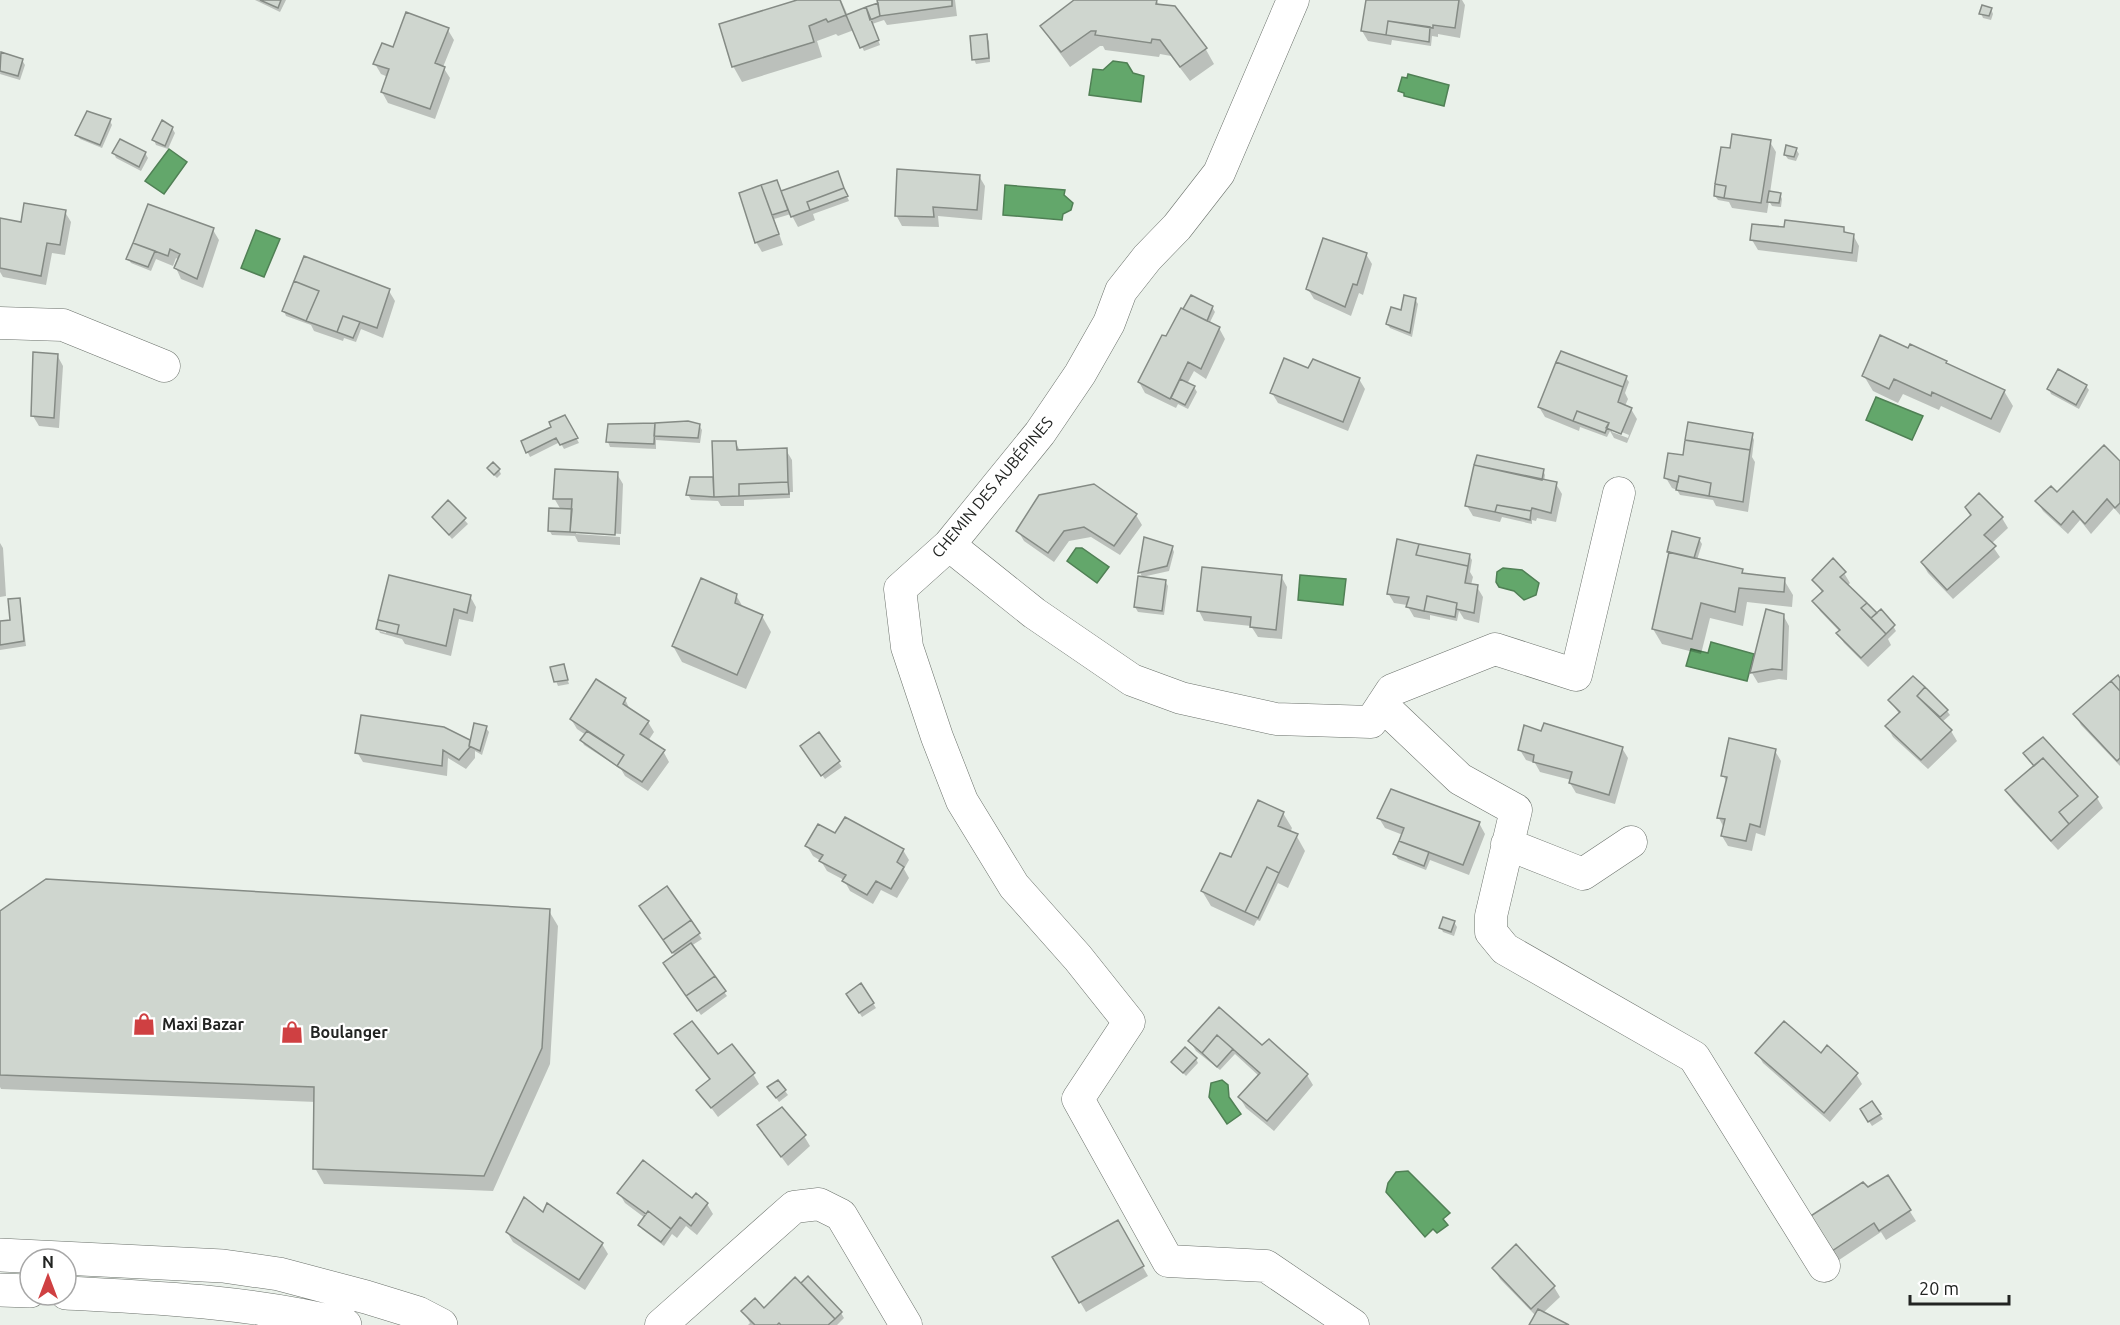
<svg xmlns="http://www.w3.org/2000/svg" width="2120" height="1325" font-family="Ubuntu,sans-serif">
  <rect width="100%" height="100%" fill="#eaf1ea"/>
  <path fill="#63a76b" stroke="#508055" stroke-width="1.5" d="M1113,61L1127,63L1133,73L1144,76L1141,102L1089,95L1093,69L1103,70Z
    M1408,74L1449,85L1444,106L1404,96V93L1398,91L1402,77L1407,78Z
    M169,149L187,162L164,194L145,181Z
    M1005,185L1065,190L1064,195L1073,203L1071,210L1063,214L1062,220L1003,215Z
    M256,230L280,239L264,277L241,268Z
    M1876,397L1923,416L1912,440L1866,420Z
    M1076,548H1082L1109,567L1097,583L1067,561Z
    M1503,568L1522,570L1539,583L1536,595L1524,600L1514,591L1499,587L1496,582L1497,572Z
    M1300,575L1346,579L1343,605L1298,600Z
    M1711,642L1754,654L1747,681L1686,666L1691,649L1708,653Z
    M1222,1080L1228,1085L1229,1097L1241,1114L1227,1124L1209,1097L1211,1083Z
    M1408,1171L1450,1213L1443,1219L1448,1225L1437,1233L1433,1229L1425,1237L1386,1192L1388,1183L1396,1172Z"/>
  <path fill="#0003" fill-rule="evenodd" d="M255,0H286L280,12Z
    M802,0H841L848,16L881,10L879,0H955L957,16L887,25L884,20L872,24L880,45L864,51L854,30L838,36L836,34L817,41L822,57L742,82L733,66Z
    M1076,0H1156L1160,6L1205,48L1214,64L1190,81L1171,56L1160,54L1159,57L1105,50L1103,46H1100L1070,67L1051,41L1042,26Z
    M1367,0H1462L1465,5L1460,38L1438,34V37L1432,36L1431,46L1392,40L1391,45L1368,41L1362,31Z
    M1991,9L1993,14L1991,20L1983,18L1981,13Z
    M448,30L454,40L443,67L450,78L435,119L388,103L382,92L388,77L381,74L375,64L394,49Z
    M986,36L989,41L990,62L976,64L974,59Z
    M2,54L22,60L25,65L20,80L0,74Z
    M110,121L112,125L102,148L80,139L77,135Z
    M172,128L175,133L168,149L156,145L154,140Z
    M1770,142L1776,152L1770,193L1780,194L1782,199L1781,207L1772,206L1769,201L1767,213L1732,208L1729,202L1718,200L1715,196L1732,150Z
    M1796,149L1799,154L1796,161L1788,159L1785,155Z
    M114,153H145L148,158L141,171L116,158Z
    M837,173L849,201L813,214L815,220L798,227L791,214L774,219L783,245L762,252L756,242L781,193Z
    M979,176L985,186L982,220L938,216L939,227L902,226L896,215Z
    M65,212L71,222L65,255L52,253L46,285L3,277L0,272V220L22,224Z
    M1786,229H1843L1847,234L1853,235L1859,246L1857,262L1758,250L1752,240Z
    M213,230L219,240L203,288L181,279L176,268L179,260L176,258L173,266L156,259L151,271L131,263L128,258Z
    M1366,254L1372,264L1363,295L1359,293L1351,316L1314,299L1308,289Z
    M389,291L395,301L383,338L361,329L356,342L344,338L343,341L314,331L311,325L286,316L284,311Z
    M1415,299L1418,304L1412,337L1390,328L1387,324Z
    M1212,307L1215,312L1209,324L1219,328L1225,339L1206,379L1194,371L1187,384L1194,387L1197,392L1188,409L1178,404L1176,408L1145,393L1139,382L1167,338L1187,313Z
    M57,355L63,366L59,428L39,426L33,416Z
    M1946,362L1949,366L2004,391L2013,406L2000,433L1941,406L1939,410L1903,394L1898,403L1873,391L1864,376Z
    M1626,378L1629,382L1625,393L1628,399L1625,406L1631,409L1637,419L1627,443L1614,438L1610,431L1607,437L1580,427L1579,431L1545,417L1539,407ZM1612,428L1629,435L1628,438L1612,432Z
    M1359,379L1365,389L1348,431L1278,403L1272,393Z
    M2086,386L2089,390L2079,409L2051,394L2049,389Z
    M565,417L579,443L564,449L560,442L530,457L522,441L553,428Z
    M699,425L702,430L700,443L656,440V449L610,447L608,442Z
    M1752,435L1754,440L1752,457L1755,462L1748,512L1716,506L1713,500L1680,495L1677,490L1672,488L1666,478Z
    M735,442L741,452L786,450L792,460L793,492H790V498L744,500V506H721L718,501L691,500L688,495L691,478L712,479L715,483Z
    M2120,463V515L2114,508L2091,534L2080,520L2068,534L2043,511L2037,501L2057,494Z
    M499,470L501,474L497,478L492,473Z
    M1543,470L1545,475L1544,481L1556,484L1562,494L1556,522L1537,518L1536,521L1532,520V524L1502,517L1500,522L1473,516L1467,506Z
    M617,474L623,484L621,534L576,531V534L620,537V545L578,542L575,536L552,535L549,530L561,510L554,498Z
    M1979,495L2002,518L2008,528L1991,544L2000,557L1953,599L1928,573L1922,563L1972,516Z
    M448,502L468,524L452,539L433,517Z
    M1136,515L1142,525L1120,555L1091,537L1069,541L1054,562L1024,541L1018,531Z
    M1699,539L1702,544L1697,560L1742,571L1744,574L1784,580L1793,595L1792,607L1747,602L1743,626L1710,618L1701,654L1662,644L1653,629Z
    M0,543L3,548L6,596L0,597Z
    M1172,547L1174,552L1169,571L1142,577L1140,572Z
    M1469,555L1472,560L1470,572L1473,577L1471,585L1477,587L1483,597L1479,623L1464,619L1459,611L1457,621L1430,615V620L1414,617L1407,605L1394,603L1388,593Z
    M1844,573L1850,583L1847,586L1866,604L1893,626L1896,631L1888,639L1891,645L1868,667L1844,643L1838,634L1840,632L1820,611L1814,601L1823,594L1814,580Z
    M1281,576L1287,587L1282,639L1258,637L1251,626L1204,621L1199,611Z
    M390,577L470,596L476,607L473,622L459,619L451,656L405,644L402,639L380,633L379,631L386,633V629L379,628V631L377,628Z
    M1165,581L1168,586L1164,615L1138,612L1135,607Z
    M736,595L744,609L762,616L771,632L746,689L682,662L673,646Z
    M19,600L21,604L26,646L0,650V623L12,622Z
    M1767,611L1783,615L1789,626L1787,680L1779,679L1758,683L1752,673Z
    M563,666L569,684L558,686L556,681Z
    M1913,678L1947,711L1950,715L1942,722L1951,731L1957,741L1928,769L1893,737L1887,726L1900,715L1890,701Z
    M2120,680V766L2081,725L2075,714Z
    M625,699L630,710L648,722L654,732L648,741L663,751L669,762L648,791L625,776L621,769L584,745L582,740L586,735L577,729L571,719Z
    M486,728L489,732L482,755L475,751V758L466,769L448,758L447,776L363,762L357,752L469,741L471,744Z
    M1542,732L1622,748L1628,758L1615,804L1576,793L1570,783L1571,780L1540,772L1535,763L1526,760L1520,750Z
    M819,734L842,767L825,779L804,751Z
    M2043,739L2097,798L2103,808L2058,850L2013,801L2007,791L2035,767L2025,753Z
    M1775,751L1781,761L1765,836L1756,833L1752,851L1728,846L1722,836L1724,828L1719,818L1727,783L1723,775Z
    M1283,813L1292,828L1290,833L1296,835L1305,851L1288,888L1278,883L1260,921L1257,920L1254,926L1211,906L1202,891L1231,859Z
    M1379,818L1479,823L1485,834L1469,875L1430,860L1426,870L1398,859L1395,854L1403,835L1385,828Z
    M835,835L903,850L909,860L904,869L909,878L897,898L881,890L873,904L850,891L844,880L827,871L821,861L813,856L807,846Z
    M641,906L690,921L702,939L691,946L727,996L701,1015L694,1005L675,956Z
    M549,911L558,926L550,1064L493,1191L324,1184L315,1168L316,1102L1,1089L0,1087V912Z
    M1454,922L1457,927L1454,936L1443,932L1441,928Z
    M861,985L876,1008L862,1017L851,999Z
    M676,1035L753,1074L759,1084L718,1117L698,1090L711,1080Z
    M1190,1041L1262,1047L1307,1075L1313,1085L1274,1131L1246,1108L1240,1098L1259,1076L1235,1054L1220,1070L1196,1051Z
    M1757,1053L1821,1055L1856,1074L1862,1084L1830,1122L1763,1063Z
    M1196,1059L1198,1063L1186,1076L1173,1062Z
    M785,1091L788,1095L779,1102L772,1092Z
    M1872,1103L1883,1119L1872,1126L1864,1114Z
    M759,1126L804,1136L810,1146L788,1166Z
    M1888,1177L1916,1221L1886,1240L1881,1232L1836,1262L1814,1229L1867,1189Z
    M619,1193L707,1204L713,1214L697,1235L686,1226L677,1238L672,1234L664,1246L642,1229L640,1225L645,1218L625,1203Z
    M548,1205L602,1244L608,1254L585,1290L513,1242L507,1232L544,1214Z
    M1117,1222L1148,1276L1086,1312L1054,1258Z
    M1494,1269L1554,1287L1560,1297L1543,1313L1566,1325H1531L1536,1316L1500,1279Z
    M808,1278L841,1313L844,1318L837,1325H748L750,1323L743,1311L764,1310L806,1289L803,1283Z"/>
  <path fill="#cfd6cf" stroke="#858b85" stroke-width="1.5" d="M260,0H281L278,8Z
    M797,0H840L846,15L828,22L826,19L809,26L814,42L732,67L719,24Z
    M877,0H952V6L880,16Z
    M1074,0H1157L1156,4L1175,6L1207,48L1180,67L1160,40L1152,39L1151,43L1095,35L1096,31H1091L1061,52L1040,26Z
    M1366,0H1459L1455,28L1433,25V28L1388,21L1386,35L1361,31Z
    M878,3L880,16L870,20L866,7Z
    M1982,5L1992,8L1989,16L1979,14Z
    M866,7L879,40L860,48L846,15Z
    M406,12L449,28L435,63L445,67L430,109L381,92L389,69L373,64L382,43L393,47Z
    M1388,21L1430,27L1429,42L1386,35Z
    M987,34L989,58L972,60L970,36Z
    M1,52L23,59L18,76L0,71Z
    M87,111L111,119L100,145L75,135Z
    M162,120L173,127L165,146L152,140Z
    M1732,134L1771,140L1761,203L1724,198L1726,186L1715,184L1721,147L1730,148Z
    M120,139L146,152L139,167L112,153Z
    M1786,145L1797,148L1794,157L1784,155Z
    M897,169L980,175L977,210L933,207L934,217L895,216Z
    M838,171L844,188L807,202L810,210L791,217L781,191Z
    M777,180L788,210L772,215L761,185Z
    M1715,184L1726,186L1724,198L1714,196Z
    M761,185L779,234L755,243L739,193Z
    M844,188L848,196L810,210L807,202Z
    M1769,191L1781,193L1779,203L1767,202Z
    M24,203L66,210L60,245L47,243L41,276L0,268V218L21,222Z
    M148,204L214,228L197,279L174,268L180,254L170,249L168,256L133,243Z
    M1785,220L1844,227V232L1854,234L1852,253L1750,240L1752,224L1784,227Z
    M1323,238L1367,253L1357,285L1353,284L1345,307L1306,289Z
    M133,243L155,251L148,267L126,259Z
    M304,256L390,289L377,328L343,316L337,332L306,321L319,291L294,281Z
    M294,281L319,291L306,321L282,311Z
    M1191,295L1213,306L1207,321L1183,309Z
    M1404,295L1416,298L1410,333L1386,324L1391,307L1401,310Z
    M1181,308L1220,327L1201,369L1188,362L1170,399L1138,382L1162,335L1166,336Z
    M343,316L360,322L353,338L337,332Z
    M1880,335L1908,348L1910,344L1947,361L1946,363L2005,390L1991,419L1932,392L1931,396L1894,379L1889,389L1862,376Z
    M1561,351L1627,376L1623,387L1556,362Z
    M33,352L58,354L54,418L31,416Z
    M1284,358L1308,368L1313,359L1360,378L1343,422L1270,393Z
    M1556,362L1623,387L1618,402L1632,408L1621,434L1606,428L1609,423L1577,411L1573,421L1538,407Z
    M2058,369L2087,385L2076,405L2047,389Z
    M1180,379L1195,386L1185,405L1171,398Z
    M1577,411L1609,423L1605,433L1573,421Z
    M565,415L578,438L560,445L556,438L526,453L521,441L551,427L549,422Z
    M688,421L700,424L698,438L654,436L655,423Z
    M1688,422L1753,433L1750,450L1685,440Z
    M655,423L654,444L606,442L608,424Z
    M1685,440L1750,450L1743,502L1709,496L1711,483L1679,476L1678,482L1664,478L1668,453L1683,455Z
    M712,441H736L737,450L787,448L788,482L739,484V496L714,497Z
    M2104,445L2120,461V503L2115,508L2107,499L2085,524L2073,511L2061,525L2035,501L2051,486L2057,492Z
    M1477,455L1544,469L1542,480L1474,465Z
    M493,462L500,469L494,475L487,468Z
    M1474,465L1557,482L1551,513L1532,508L1531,511L1497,505L1495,512L1465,506Z
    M555,469L618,472L615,535L570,532L572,499H553Z
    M1679,476L1711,483L1709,496L1676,490Z
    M690,477H713L714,497L686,495Z
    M788,482L789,494L739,496V484Z
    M1094,484L1137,514L1114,546L1084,527L1064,531L1048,553L1016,531L1039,495Z
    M1979,493L2003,517L1984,535L1996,546L1947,590L1921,562L1971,515L1965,507Z
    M448,500L466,518L449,535L432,517Z
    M1497,505L1531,511L1530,520L1495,512Z
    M549,508L572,509L570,532L548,531Z
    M1672,531L1700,538L1694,558L1667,552Z
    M1144,537L1173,546L1167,566L1138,573Z
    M1397,539L1419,544L1416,555L1468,566L1465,583L1478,585L1474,613L1456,609L1457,603L1427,596L1424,611L1406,607L1409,597L1387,594Z
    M1419,544L1470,554L1468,566L1416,555Z
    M1669,552L1743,569L1742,573L1785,578L1784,592L1739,588L1735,612L1701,603L1692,639L1652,629Z
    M1833,558L1846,572L1840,577L1867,603L1861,608L1886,634L1861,658L1836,633L1840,630L1812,601L1823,591L1812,580Z
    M1202,567L1282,575L1276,630L1250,627L1251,617L1197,611Z
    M389,575L471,595L467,613L454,609L446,646L397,634L399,625L378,620Z
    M1138,576L1166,580L1162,611L1134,607Z
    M701,578L737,594L735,603L763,615L737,675L672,646Z
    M1427,596L1457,603L1455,617L1424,611Z
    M20,598L24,641L0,645V621L10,620L8,599Z
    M1867,603L1877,613L1871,618L1861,608Z
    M1766,609L1784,614L1782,670L1772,669L1750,673Z
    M1881,609L1895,625L1886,634L1871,618Z
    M378,620L399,625L397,634L376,629Z
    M564,664L568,680L554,682L550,667Z
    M2118,675L2120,678V691L2111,681Z
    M1913,676L1925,687L1917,696L1952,730L1921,760L1885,726L1900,712L1888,700Z
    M596,679L626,698L623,704L649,721L640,734L665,750L642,782L617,766L624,755L570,719Z
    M2111,681L2120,691V758L2117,761L2073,714Z
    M1925,687L1948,710L1940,717L1917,696Z
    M361,715L444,727L470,740L469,746L470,747L459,760L443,750L442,766L355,753Z
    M474,723L487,726L480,751L469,746Z
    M1544,723L1623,747L1609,795L1569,783L1572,772L1533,762L1534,755L1518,750L1524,725L1541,731Z
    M587,731L624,755L617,766L580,740Z
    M819,732L840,761L821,776L800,746Z
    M2043,737L2098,797L2069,824L2059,812L2078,796L2043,758L2034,766L2023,753Z
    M1729,738L1776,749L1760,827L1750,824L1746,841L1721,836L1725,819L1717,818L1727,777L1721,776Z
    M2043,758L2078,796L2059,812L2069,824L2051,841L2005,790Z
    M1391,789L1480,822L1463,865L1399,841L1404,828L1377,818Z
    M1258,800L1284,812L1278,826L1298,834L1279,873L1267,867L1245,912L1201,891L1220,853L1231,857Z
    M845,817L904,849L897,862L904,867L891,889L876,881L867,895L842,881L846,875L819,861L823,855L805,846L818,824L835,833Z
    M1399,841L1429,852L1424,866L1393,854Z
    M1267,867L1279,873L1258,918L1245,912Z
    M46,879L550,909L542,1048L484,1176L313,1169L314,1087L0,1075V911Z
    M667,886L691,920L663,940L639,906Z
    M1443,917L1455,921L1451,932L1439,928Z
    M691,920L700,933L672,953L663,940Z
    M691,943L715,976L686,996L663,963Z
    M715,976L726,991L697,1011L686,996Z
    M861,983L874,1003L859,1013L846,994Z
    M1219,1007L1262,1045L1269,1039L1308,1074L1267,1121L1238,1097L1260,1073L1217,1035L1202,1053L1188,1041Z
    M692,1021L718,1054L732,1044L755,1073L711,1108L696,1090L710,1079L674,1034Z
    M1784,1021L1821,1053L1827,1045L1858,1073L1824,1113L1755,1053Z
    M1217,1035L1233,1049L1217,1067L1202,1053Z
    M1185,1047L1197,1058L1183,1073L1171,1062Z
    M778,1080L786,1090L776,1098L767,1087Z
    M1872,1101L1881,1114L1868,1122L1860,1109Z
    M782,1107L806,1135L781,1157L757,1125Z
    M643,1160L692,1198L696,1193L708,1203L691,1226L680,1217L671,1229L648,1211L646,1214L617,1193Z
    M1888,1175L1911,1210L1879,1231L1874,1223L1829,1253L1806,1219L1863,1182L1868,1187Z
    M524,1197L543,1212L547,1203L603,1243L579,1280L506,1232Z
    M648,1211L671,1229L661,1242L638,1225Z
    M1118,1220L1144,1266L1079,1303L1052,1257Z
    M1516,1244L1555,1286L1531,1309L1492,1268Z
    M808,1276L842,1312L835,1319L801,1283Z
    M795,1277L835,1319L828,1325H781L779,1323L777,1325H755L741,1311L755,1298L764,1308Z
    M1538,1309L1569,1325H1529Z"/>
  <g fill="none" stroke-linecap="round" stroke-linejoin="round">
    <g stroke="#6b716b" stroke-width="33">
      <path id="street" d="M1293,0L1219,173L1177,227L1147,258L1121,291L1109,323L1080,374L1040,433L949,545L900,589L907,647L937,737L962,801L1014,886L1078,958L1129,1022L1078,1099L1168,1261L1266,1266L1353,1325
        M0,323L63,325L164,366
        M949,545L1034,613L1132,680L1181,698L1276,719L1371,722L1392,690L1495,649L1576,675L1619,493
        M1382,705L1460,779L1516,810L1491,916V932L1505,949L1694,1057L1824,1266
        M1507,844L1583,874L1631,842
        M661,1325L794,1207L819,1204L841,1215L906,1325"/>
    </g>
    <g stroke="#6b716b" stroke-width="34">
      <path id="secondary" d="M0,1255L223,1266L279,1274L366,1297L418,1313L441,1325
        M0,1290L30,1291
        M66,1293C159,1298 255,1302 345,1325"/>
    </g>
    <use href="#street" stroke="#fff" stroke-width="32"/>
    <use href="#secondary" stroke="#fff" stroke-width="33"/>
  </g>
  <defs>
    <g id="shop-bare" transform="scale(1.8)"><path d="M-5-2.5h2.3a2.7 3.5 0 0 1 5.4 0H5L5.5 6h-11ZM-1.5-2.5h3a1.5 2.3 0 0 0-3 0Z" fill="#cf4042" stroke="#fff" stroke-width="2.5" paint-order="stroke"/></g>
  </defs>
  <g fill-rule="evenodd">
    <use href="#shop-bare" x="144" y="1024"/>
    <use href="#shop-bare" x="292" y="1032"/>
  </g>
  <g text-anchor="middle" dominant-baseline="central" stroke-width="4.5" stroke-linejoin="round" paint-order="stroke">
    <g font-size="16" fill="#222422" stroke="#fff">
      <text transform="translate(992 487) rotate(-50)">CHEMIN DES AUBÉPINES</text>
    </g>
    <g font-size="16" font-weight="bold" fill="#222422" stroke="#fff" text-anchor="start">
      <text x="162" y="1024">Maxi Bazar</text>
      <text x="310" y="1032">Boulanger</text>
    </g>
  </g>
  <g transform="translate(48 1277)"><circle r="28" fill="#ffffff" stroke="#a7a7a7" stroke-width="1.5"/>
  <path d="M0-4.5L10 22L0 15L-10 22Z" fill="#cf4042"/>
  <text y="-9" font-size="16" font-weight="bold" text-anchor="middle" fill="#222422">N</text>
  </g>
  <path d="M1910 1295v9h99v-9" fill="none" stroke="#222422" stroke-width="3"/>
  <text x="1919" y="1295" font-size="18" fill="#222422" stroke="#ffffff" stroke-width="4.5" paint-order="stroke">20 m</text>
</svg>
